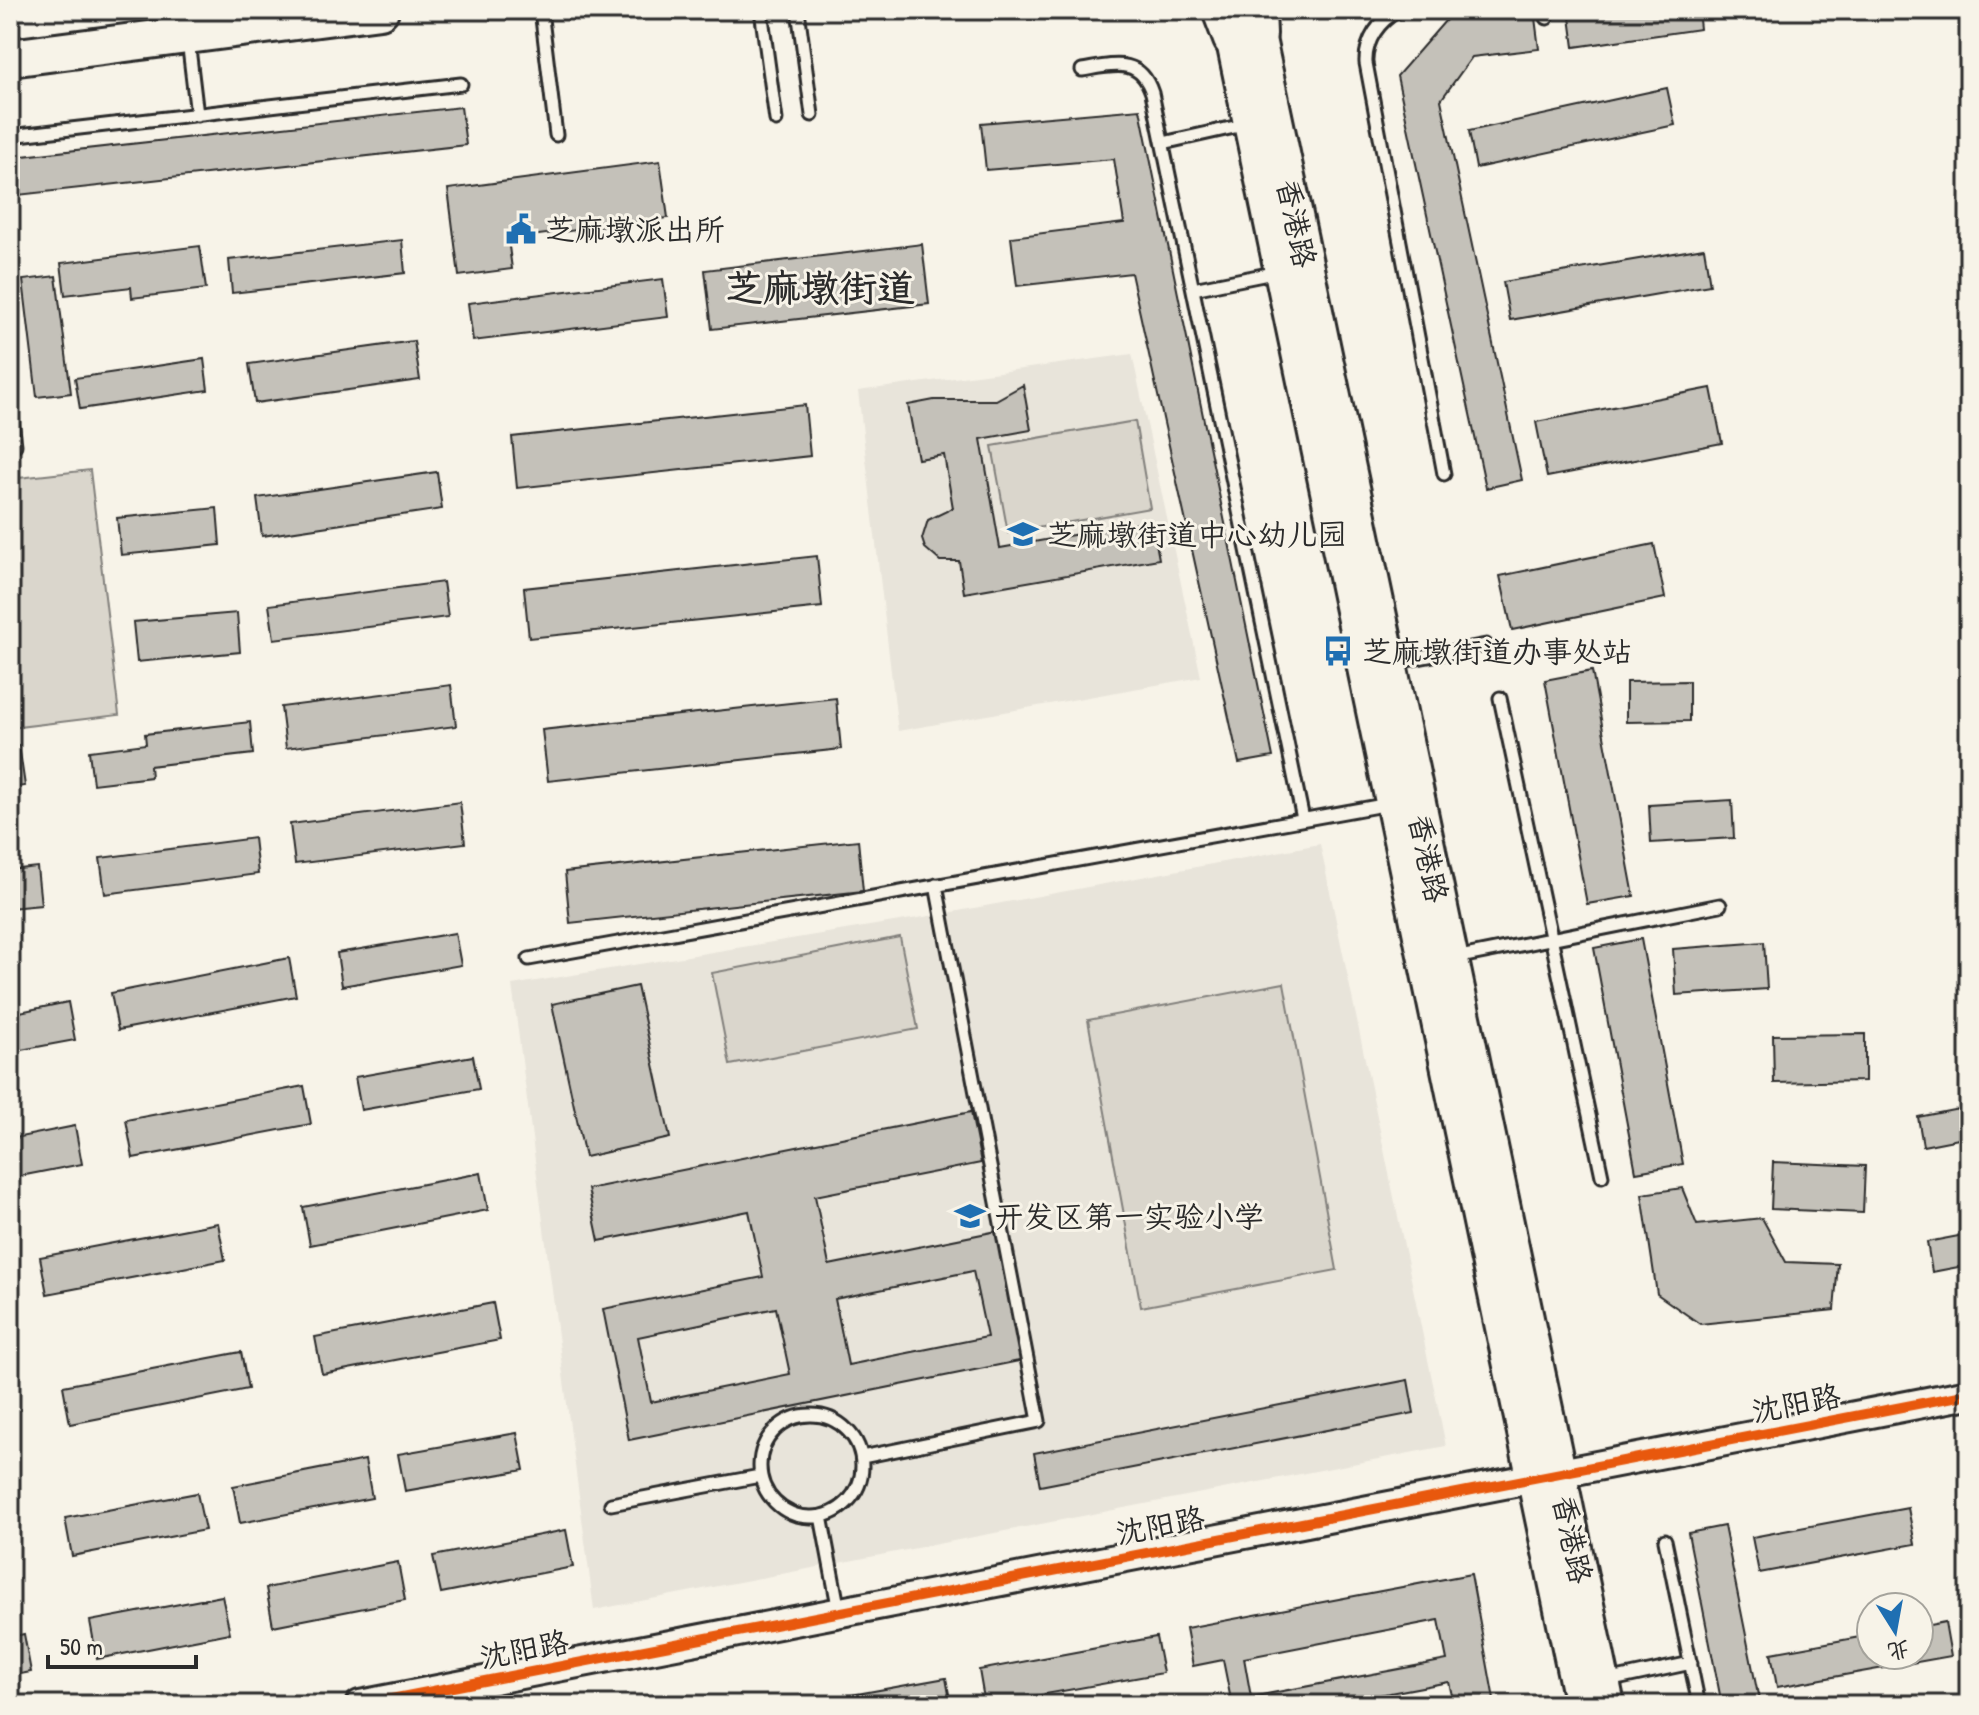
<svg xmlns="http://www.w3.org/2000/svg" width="1979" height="1715" font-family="'Patrick Hand','LXGW WenKai TC',sans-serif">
  <rect width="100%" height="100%" fill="#f7f3e8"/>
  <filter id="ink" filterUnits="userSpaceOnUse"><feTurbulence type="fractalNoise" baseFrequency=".0125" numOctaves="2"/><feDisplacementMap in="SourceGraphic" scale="16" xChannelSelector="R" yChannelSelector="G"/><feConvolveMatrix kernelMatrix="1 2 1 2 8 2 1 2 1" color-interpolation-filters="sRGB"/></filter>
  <g filter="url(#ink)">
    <path fill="#e8e4da" d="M1132,354L1201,677L898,731L858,391Z
      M1320,844L1446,1446L594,1610L512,985L942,914Z"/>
    <path fill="#dad6cc" stroke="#82807c" stroke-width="2" d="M1135,421L1150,508L1008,533L992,446Z
      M90,470L119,715L10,728V479Z
      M900,937L918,1029L730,1065L712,973Z
      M1284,983L1337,1270L1141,1307L1088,1020Z"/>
    <path fill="#c4c1b9" stroke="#2b2b2b" stroke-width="2" fill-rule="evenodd" d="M1474,10H1534L1539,49L1472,57L1441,100L1522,480L1486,488L1397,76L1452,13Z
      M1569,10H1698L1700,29L1574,47Z
      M1667,88L1675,125L1476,168L1469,131Z
      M461,107L466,145L18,195L14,157Z
      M1140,109L1273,757L1239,763L1131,273L1017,286L1011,237L1124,223L1114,159L986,170L981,123Z
      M660,161L668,218L508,239L512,269L459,276L448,189Z
      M402,240L405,273L232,293L229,260Z
      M922,244L929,304L712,329L705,270Z
      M200,246L206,289L132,298L131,287L65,295L61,263Z
      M1704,248L1710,285L1510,320L1503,282Z
      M56,276L71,393L37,397L23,280Z
      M663,279L668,317L473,341L468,303Z
      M414,341L420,380L255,403L249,364Z
      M204,359L208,390L80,409L75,378Z
      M1023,385L1031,430L981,439L1000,548L1152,521L1159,559L964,593L959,561H940L925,548L922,539L928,520L953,508L944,455L918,459L908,405L934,400H996Z
      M1711,388L1722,443L1547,477L1536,422Z
      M805,405L810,456L517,488L512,437Z
      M437,472L442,509L262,536L257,498Z
      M217,508L220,545L121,555L117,518Z
      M1654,544L1665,598L1512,630L1500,576Z
      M817,556L822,607L529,638L524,588Z
      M443,582L448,617L274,639L269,605Z
      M237,613L240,652L137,662L133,622Z
      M1592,671L1634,896L1587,904L1545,680Z
      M1689,681V721L1626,722V682Z
      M451,685L456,726L286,748L281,707Z
      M836,698L841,749L548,781L542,730Z
      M250,722L253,754L150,766L151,777L93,784L89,751L146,744L145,734Z
      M19,745L25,786L10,788V746Z
      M1732,800L1734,838L1651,843L1649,805Z
      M460,802L465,843L295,864L290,824Z
      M254,838L258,874L105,894L100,858Z
      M858,840L863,891L570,923L565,872Z
      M37,867L41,905L10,908V870Z
      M455,933L461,965L342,986L337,953Z
      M1641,939L1683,1164L1636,1172L1594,948Z
      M1764,942L1767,989L1676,995L1673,949Z
      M289,958L296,996L118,1030L111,993Z
      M637,986L670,1138L585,1157L552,1004Z
      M68,1002L75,1040L10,1052V1014Z
      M1865,1034V1081L1774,1083L1773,1035Z
      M473,1056L479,1089L361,1110L355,1077Z
      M304,1086L311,1124L133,1158L126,1120Z
      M1969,1107V1137L1923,1146L1918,1117Z
      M971,1112L981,1163L815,1196L829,1265L997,1231L1024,1360L629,1440L603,1309L763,1277L749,1211L599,1241L588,1189ZM973,1271L987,1337L848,1365L835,1299ZM776,1308L790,1374L651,1402L638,1337Z
      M75,1126L82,1164L10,1178V1139Z
      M1773,1162L1865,1166L1863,1213L1771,1209Z
      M481,1173L488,1210L310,1245L303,1207Z
      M1682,1188L1697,1225L1762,1218L1786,1262L1838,1264L1834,1310L1700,1324L1657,1294L1642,1194Z
      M218,1223L225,1260L47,1294L40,1257Z
      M1969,1234V1265L1932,1272L1927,1242Z
      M493,1303L500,1340L322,1374L315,1337Z
      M241,1352L248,1389L70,1424L63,1386Z
      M1408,1380L1414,1413L1040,1486L1034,1453Z
      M517,1433L524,1470L405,1491L398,1454Z
      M365,1460L372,1498L240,1523L233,1486Z
      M197,1493L205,1530L72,1556L65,1518Z
      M1908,1508L1915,1544L1759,1573L1752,1537Z
      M1724,1526L1760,1705H1722L1688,1533Z
      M566,1530L573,1567L441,1593L433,1556Z
      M398,1562L405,1600L273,1626L266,1588Z
      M1471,1574L1495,1705H1454L1449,1682L1326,1705H1232L1223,1660L1193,1666L1186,1628ZM1439,1620L1447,1660L1251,1697L1244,1658Z
      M222,1596L230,1633L97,1659L90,1621Z
      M1945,1622L1951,1656L1777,1687L1771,1653L1871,1635V1655H1919V1627Z
      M24,1634L31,1672L10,1676V1637Z
      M1156,1637L1163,1673L985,1705L979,1670Z
      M946,1678L951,1705H796Z"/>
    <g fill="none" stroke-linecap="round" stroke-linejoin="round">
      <g stroke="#2b2b2b" stroke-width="17">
        <path id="service" d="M541,10L556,135
          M761,10L776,120
          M798,10L812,115
          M1399,10C1379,21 1365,40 1366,63L1444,474
          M1546,10L1547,18
          M188,40L197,115
          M1082,70C1113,65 1140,56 1152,93L1303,819
          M10,136L461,84
          M1163,143L1248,124
          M1193,289L1278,272
          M10,405L15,445
          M1392,663L1486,645
          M1500,698L1602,1176
          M1455,958L1720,905
          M529,959L1389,804
          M760 1466a51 51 0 1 1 102 0a51 51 0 1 1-102 0Z
          M862,1457L1039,1421L936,885
          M611,1504L760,1476
          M821,1516L839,1611
          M1665,1540L1699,1705
          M1607,1681L1691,1663"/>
      </g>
      <g stroke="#2b2b2b" stroke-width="34">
        <path id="tertiary" d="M360,1705L1969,1394"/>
      </g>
      <g stroke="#2b2b2b" stroke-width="38">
        <path id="secondary" d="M1253,10L1608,1705
          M1227,13L1581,1705"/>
      </g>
      <g stroke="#2b2b2b" stroke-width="42">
        <path id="primary" d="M1221,10L1232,39
          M1257,10L1258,34
          M10,58L380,10"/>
      </g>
      <use href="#service" stroke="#f7f3e8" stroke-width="11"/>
      <use href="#tertiary" stroke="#f7f3e8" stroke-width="28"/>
      <use href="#secondary" stroke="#f7f3e8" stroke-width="32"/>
      <use href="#primary" stroke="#f7f3e8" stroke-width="36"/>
      <g stroke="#f7f3e8" stroke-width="15">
        <path id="cycleway" d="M360,1705L1969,1394"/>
      </g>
      <use href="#cycleway" stroke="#e8590c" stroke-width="10"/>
    </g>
  </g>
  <defs>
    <g id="civic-bare" transform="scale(2.4)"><path d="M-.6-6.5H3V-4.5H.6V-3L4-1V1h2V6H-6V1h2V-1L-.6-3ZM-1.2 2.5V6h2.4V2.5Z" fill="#1f6fb2" stroke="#f7f3e8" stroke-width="2.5" paint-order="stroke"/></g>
    <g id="school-bare" transform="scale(2.4)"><path d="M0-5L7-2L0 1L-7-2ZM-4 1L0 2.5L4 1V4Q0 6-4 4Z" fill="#1f6fb2" stroke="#f7f3e8" stroke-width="2.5" paint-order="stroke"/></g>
    <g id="bus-bare" transform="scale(2.4)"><path d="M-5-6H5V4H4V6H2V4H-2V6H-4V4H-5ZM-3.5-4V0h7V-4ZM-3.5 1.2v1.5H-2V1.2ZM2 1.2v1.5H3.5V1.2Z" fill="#1f6fb2" stroke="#f7f3e8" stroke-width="2.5" paint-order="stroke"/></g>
  </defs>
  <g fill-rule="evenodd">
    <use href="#civic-bare" x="521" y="229"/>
    <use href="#school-bare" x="1023" y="534"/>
    <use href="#bus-bare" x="1338" y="651"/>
    <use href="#school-bare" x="970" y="1216"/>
  </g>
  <g text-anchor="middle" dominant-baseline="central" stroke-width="6" stroke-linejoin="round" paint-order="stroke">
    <g font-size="30" fill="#2b2b2b" stroke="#f7f3e8">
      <text transform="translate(1297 223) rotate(78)">香港路</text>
      <text transform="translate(1429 858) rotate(78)">香港路</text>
      <text transform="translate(1796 1403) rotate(-11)">沈阳路</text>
      <text transform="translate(1160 1525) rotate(-11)">沈阳路</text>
      <text transform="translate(1573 1539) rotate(78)">香港路</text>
      <text transform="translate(524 1649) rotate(-11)">沈阳路</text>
    </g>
    <g font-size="30" fill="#2b2b2b" stroke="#f7f3e8" text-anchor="start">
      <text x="545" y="229">芝麻墩派出所</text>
      <text x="1047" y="534">芝麻墩街道中心幼儿园</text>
      <text x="1362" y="651">芝麻墩街道办事处站</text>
      <text x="994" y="1216">开发区第一实验小学</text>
    </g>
    <g font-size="38" font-weight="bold" fill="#2b2b2b" stroke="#f7f3e8">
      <text x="820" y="287">芝麻墩街道</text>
    </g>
  </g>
  <rect width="1979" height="1715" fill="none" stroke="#f7f3e8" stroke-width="40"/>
  <rect x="20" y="20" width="1939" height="1675" fill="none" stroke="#2b2b2b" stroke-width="3" filter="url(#ink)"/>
  <g transform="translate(1895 1631) rotate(169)"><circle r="38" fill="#f7f3e8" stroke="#a5a39c" stroke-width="2"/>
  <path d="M0-6L14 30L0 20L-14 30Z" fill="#1f6fb2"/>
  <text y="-12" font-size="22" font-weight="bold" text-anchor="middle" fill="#2b2b2b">北</text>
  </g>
  <path d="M48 1655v12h148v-12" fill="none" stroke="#2b2b2b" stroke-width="4"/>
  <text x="60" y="1655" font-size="24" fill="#2b2b2b" stroke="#f7f3e8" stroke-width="6" paint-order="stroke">50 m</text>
</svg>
